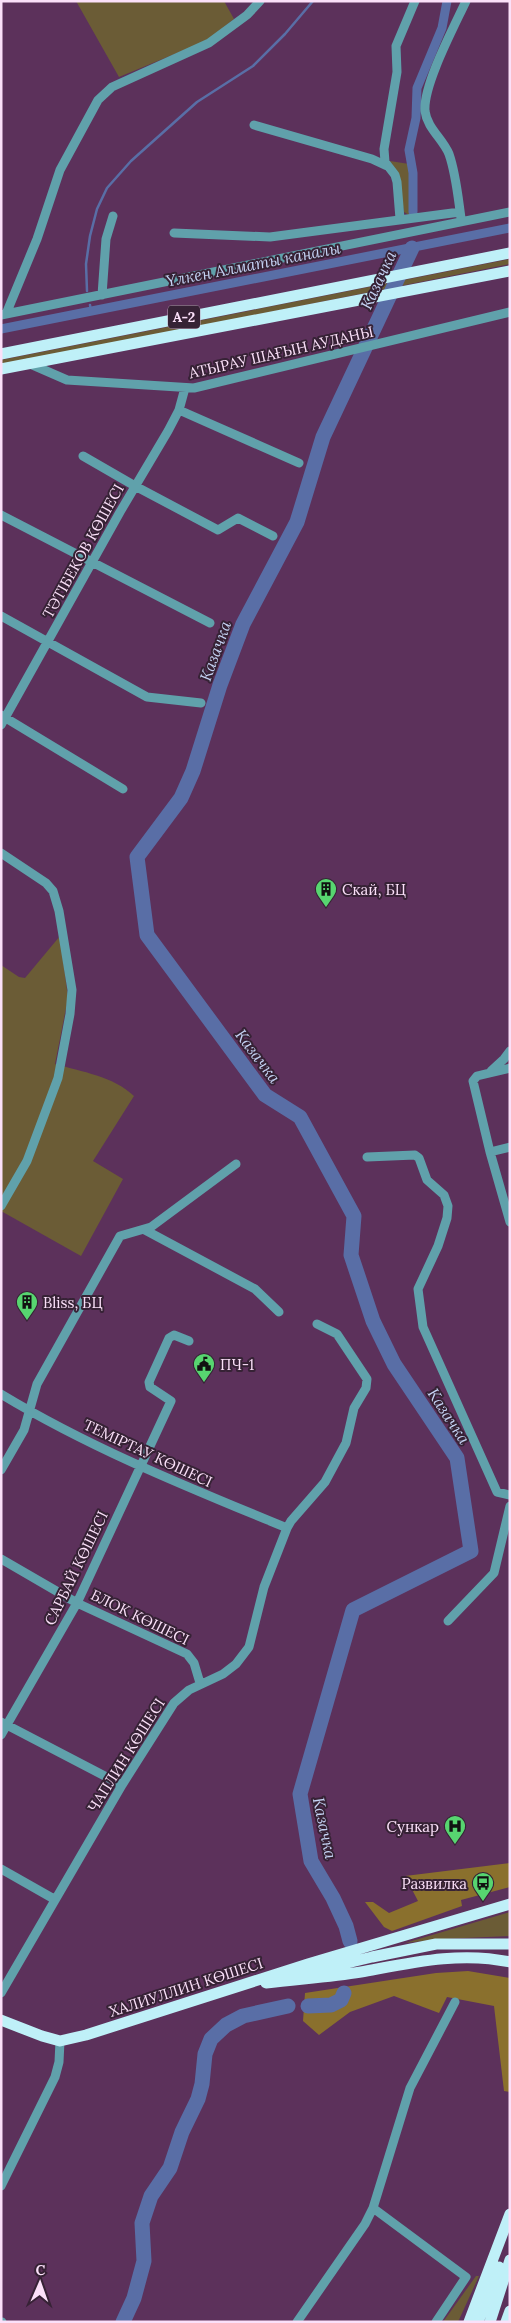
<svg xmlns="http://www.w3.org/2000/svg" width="511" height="2323" font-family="Lora,serif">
  <rect width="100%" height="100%" fill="#5c315b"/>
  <path fill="#6b5c36" d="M76,1H224L234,19L206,41L119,77Z
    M390,161L409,164V215L404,212L397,172Z
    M510,259V264L1,366V360Z
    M60,936L68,998L55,1064C82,1072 113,1076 134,1096L93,1161L123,1179L81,1256L1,1211V965L19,977L25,978Z
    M510,1912V1936L442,1939L405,1943Z
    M476,2276H479L458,2322H443Z"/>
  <path fill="#8a702d" d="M510,1863V1887L461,1900L462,1906L392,1931L384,1927L365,1902H373L389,1913L418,1901L405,1876Z
    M468,1971L510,1978V2092L504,2091L494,2006L447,1997L439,2013L394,1996L350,2012L319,2035L303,2021L305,1993L436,1973Z"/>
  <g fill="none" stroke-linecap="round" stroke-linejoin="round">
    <path stroke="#596ea6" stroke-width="2.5" d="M87,291L86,264L90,236L97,209L107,188L131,161L197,102L253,66L285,34L313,1
      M90,305L91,311"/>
    <path stroke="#596ea6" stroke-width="9" d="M413,212V173L409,150L416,118L417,88L442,28L447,1
      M1,329L510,228"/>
    <path stroke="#596ea6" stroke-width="15" d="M350,1941L346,1926L333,1898L311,1861L300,1794L353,1610L471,1551L457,1458L394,1364L373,1321L351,1255L354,1216L300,1117L265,1095L147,935L137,857L181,798L193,771L220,685L243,624L297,522L323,437L412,248
      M308,2006L331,2005L341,2000L344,1993
      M123,2322L134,2298L144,2261L142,2223L151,2196L170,2168L182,2132L198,2099L202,2084L205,2054L211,2039L226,2025L243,2016L288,2006"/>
    <path stroke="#60a1ab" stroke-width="9" d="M254,125L372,159L387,166
      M461,218C458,197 456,174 449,154C443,139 427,128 425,111C423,85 454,27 466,1
      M400,219L397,182L395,175L385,162L384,149L397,72L396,46L415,1
      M174,233L270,237L460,212
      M102,295L106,239L113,216
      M6,314L37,239L60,170L98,100L112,87L209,43L247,15L260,1
      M1,315L510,212
      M28,363L67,380L194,388L510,312
      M179,410L299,463
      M83,456L135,486L218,530L238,518L273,536
      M1,515L210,623
      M1,616L147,697L201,703
      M1,715L123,789
      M1,725L120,512L168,431L179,410L185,388
      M1,853L46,883L53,891L59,911L72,990L70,1014L58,1078L27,1161L1,1206
      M510,1068L477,1076L473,1081L490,1152L510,1222
      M491,1071L504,1059L510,1051
      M490,1152L510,1147
      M367,1157L415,1155L419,1158L427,1180L444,1195L448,1206L447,1218L438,1246L418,1289L423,1327L497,1492L510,1495
      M145,1230L255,1289L279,1312
      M1,1394C92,1449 190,1488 287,1528
      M1,1470L24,1430L37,1384L120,1236L151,1227L236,1164
      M1,1559L77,1603L187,1654L194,1663L200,1683
      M448,1621L494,1573L510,1506
      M1,1722L122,1785
      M1,1735L77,1603L171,1401L150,1387L149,1382L169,1338L174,1335L189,1341
      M1,1869L54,1899
      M1,1993L122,1785L174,1703L189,1690L223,1674L236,1664L249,1647L264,1587L287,1528L291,1521L325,1482L346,1443L354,1408L366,1388L367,1379L337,1334L317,1324
      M1,2186L55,2077L59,2062L60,2041
      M373,2208L466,2277L436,2322
      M1,2322H2
      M297,2322L365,2224L373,2208L410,2088L455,2002"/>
    <path stroke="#bff0f8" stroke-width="11" d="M1,354L510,253
      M1,369L510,271
      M289,1977L372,1957L436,1944H510
      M266,1983C298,1979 330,1977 361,1972C410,1963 460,1951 510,1962
      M1,2020L42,2036L60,2041L86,2035L308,1964L510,1904
      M469,2322L510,2214
      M478,2322L499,2267
      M490,2322L510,2260
      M506,2322L510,2311"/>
  </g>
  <defs>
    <g id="building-pin" transform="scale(1.125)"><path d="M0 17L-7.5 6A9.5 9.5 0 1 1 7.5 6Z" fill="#57d570" stroke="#362235"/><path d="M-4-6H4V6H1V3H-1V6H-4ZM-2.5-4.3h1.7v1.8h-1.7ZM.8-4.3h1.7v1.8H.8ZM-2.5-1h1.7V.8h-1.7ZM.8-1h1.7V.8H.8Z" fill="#111"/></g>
    <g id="civic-pin" transform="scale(1.125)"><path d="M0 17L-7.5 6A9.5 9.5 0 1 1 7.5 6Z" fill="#57d570" stroke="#362235"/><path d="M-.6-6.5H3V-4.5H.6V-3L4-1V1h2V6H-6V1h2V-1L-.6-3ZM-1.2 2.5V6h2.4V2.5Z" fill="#111"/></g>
    <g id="hospital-pin" transform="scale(1.125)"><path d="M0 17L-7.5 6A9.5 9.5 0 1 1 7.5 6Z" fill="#57d570" stroke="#362235"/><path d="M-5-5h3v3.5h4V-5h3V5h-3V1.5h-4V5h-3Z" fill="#111"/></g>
    <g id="bus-pin" transform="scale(1.125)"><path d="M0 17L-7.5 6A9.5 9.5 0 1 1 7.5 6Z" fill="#57d570" stroke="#362235"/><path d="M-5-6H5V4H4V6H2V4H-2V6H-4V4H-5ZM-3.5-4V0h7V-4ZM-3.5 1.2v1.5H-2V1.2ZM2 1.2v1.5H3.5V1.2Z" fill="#111"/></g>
  </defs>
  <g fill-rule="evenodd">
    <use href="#building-pin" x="326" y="889"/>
    <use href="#building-pin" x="27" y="1302"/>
    <use href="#civic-pin" x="204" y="1364"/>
    <use href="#hospital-pin" x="455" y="1826"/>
    <use href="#bus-pin" x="483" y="1883"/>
  </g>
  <g text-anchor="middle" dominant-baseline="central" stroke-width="4" stroke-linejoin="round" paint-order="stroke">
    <rect fill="#362235" stroke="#c0a7be" stroke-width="1" x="168" y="305.5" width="32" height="23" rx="4"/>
    <g font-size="14" font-weight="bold" fill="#fbe0f9">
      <text x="184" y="317">A-2</text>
    </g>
    <g font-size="15" fill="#fbe0f9" stroke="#362235">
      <text transform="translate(281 352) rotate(-13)">АТЫРАУ ШАҒЫН АУДАНЫ</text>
      <text transform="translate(83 551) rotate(-61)">ТӘТІБЕКОВ КӨШЕСІ</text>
      <text transform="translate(148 1453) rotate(25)">ТЕМІРТАУ КӨШЕСІ</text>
      <text transform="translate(76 1568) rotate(-64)">САРБАЙ КӨШЕСІ</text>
      <text transform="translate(140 1617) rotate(26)">БЛОК КӨШЕСІ</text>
      <text transform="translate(126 1755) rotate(-58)">ЧАПЛИН КӨШЕСІ</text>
      <text transform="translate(186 1987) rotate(-18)">ХАЛИУЛЛИН КӨШЕСІ</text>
    </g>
    <g font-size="15" fill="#fbe0f9" stroke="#362235" text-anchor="start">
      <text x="342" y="889">Скай, БЦ</text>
      <text x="43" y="1302">Bliss, БЦ</text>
      <text x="220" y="1364">ПЧ-1</text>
      <text x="439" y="1826" text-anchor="end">Сункар</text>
      <text x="467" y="1883" text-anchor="end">Развилка</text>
    </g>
    <g font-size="16" font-style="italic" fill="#c5d3f4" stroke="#362235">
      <text transform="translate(253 264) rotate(-11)">Үлкен Алматы каналы</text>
      <text transform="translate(378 280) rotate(-65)">Казачка</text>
      <text transform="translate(215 651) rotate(-70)">Казачка</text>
      <text transform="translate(258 1056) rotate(53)">Казачка</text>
      <text transform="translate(449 1416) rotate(57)">Казачка</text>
      <text transform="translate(325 1828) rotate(78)">Казачка</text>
    </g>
  </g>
  <rect width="511" height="2323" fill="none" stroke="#fbe0f9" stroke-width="5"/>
  <g transform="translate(40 2283) rotate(2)" stroke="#362235" stroke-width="4" paint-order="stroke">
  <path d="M0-4L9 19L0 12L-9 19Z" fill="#fbe0f9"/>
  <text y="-8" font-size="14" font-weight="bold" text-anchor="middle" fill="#fbe0f9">С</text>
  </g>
</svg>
